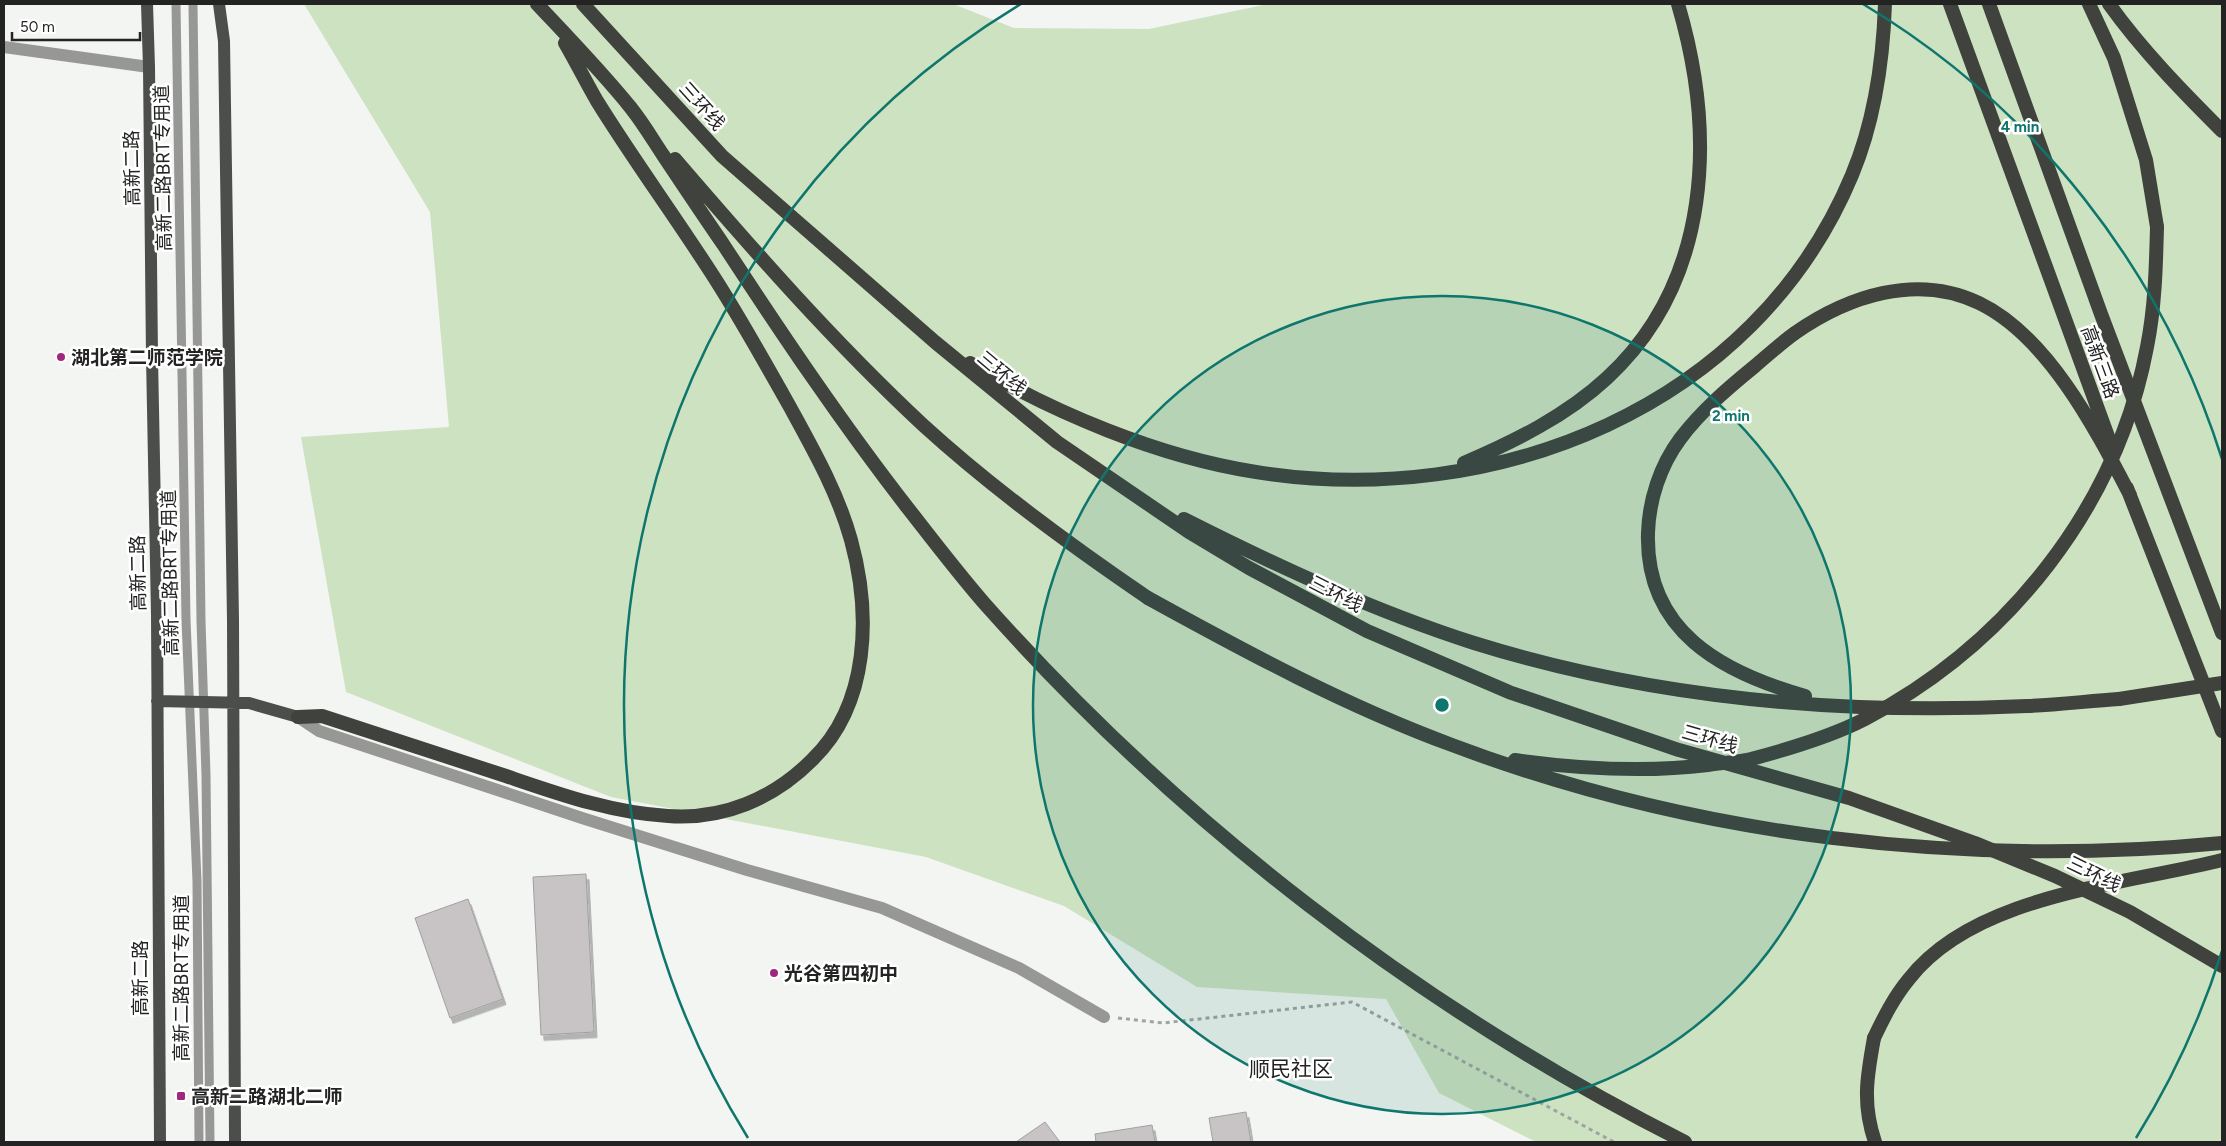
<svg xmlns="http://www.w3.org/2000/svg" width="2226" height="1146" font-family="Figtree,'Noto Sans SC',sans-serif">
  <defs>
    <filter id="shadow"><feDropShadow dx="3" dy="5.5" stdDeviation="0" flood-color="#0004"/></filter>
  </defs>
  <rect width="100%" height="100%" fill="#f2f5f1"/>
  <path fill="#cde2c0" d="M304,4H953L1014,28L1149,29L1268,4H2222V1142H1536L1439,1093L1386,999L1197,987L1064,906L926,857L611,797L346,692L301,437L449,427L430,212Z"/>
  <path fill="#c8c4c6" stroke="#a39fa1" filter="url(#shadow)" d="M586,874L594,1032L541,1035L533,877Z
    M468,899L503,999L450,1018L415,918Z
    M1246,1112L1251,1142H1213L1209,1118Z
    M1045,1122L1060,1142H1016Z
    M1152,1125L1155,1142H1096L1095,1134Z"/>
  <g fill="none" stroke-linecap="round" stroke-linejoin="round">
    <path stroke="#a1a3a1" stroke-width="3" stroke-dasharray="4 4" stroke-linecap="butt" d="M1118,1018L1163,1023L1352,1002L1614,1142"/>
    <path stroke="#979896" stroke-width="9" d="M176,4L186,620L197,881L199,1142
      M193,4L201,621L206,775L210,1142"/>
    <path stroke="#979896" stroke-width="12" d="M4,47L149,67
      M298,717L319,731L582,818L747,870L882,908L1019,968L1104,1017"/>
    <path stroke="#4c4e4b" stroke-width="12" d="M147,4L149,67L152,357L157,615L160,1142
      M219,4L224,41L233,620L235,1142
      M157,701L249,703L298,717"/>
    <path stroke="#40423e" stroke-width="14" d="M537,4C569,38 602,72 631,108C643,123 653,140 663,155C683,185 703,215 723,244C782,334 841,422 907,507C932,539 957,572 984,603C1180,824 1421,1009 1685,1142
      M583,4L722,156L935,342L1057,442L1189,532L1249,568L1367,631L1509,692L1679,750L1849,798L1975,843L2055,876L2130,912L2222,966
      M1950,4L2110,442
      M1989,4L2101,314L2222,633
      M2089,4L2114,58L2146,160L2157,227
      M2109,4C2142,50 2182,91 2222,131
      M675,159C754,251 834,342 923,425C993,489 1070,545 1148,598
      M970,363C1054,413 1159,457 1256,472C1495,510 1755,408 1852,175C1875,120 1883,62 1885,4
      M1464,463C1515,441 1566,416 1607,378C1712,281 1716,133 1678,4
      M2127,488L2222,731
      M1184,519C1277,566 1374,611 1474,643C1651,698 1842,715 2027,706C2057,705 2088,701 2119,699
      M1805,696C1721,672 1645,631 1648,533C1649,500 1660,466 1680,439C1701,411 1728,388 1755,366C1768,355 1781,343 1795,333C1848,296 1917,273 1979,303C2048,336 2096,430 2130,495
      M298,717L322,716C383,736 444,756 506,776C559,794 612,813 668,816C723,820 773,799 812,760C870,704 871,613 851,540C838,493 813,449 790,407C767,366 744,325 719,285C680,223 636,164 597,101C586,82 576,62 565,43
      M1874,1038C1867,1076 1862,1104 1875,1142"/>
    <path stroke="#40423e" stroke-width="14" d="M1148,598C1246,652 1346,706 1452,745C1696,837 1963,868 2222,843
      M2119,699L2222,683
      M1515,760C1580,769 1643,773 1708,765C1722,763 1737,762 1751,759C1789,749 1830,737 1865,719C2008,644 2117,507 2147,347C2155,307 2156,267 2157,227
      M1874,1038C1884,1017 1894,997 1909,979C1975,894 2124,885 2222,860"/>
  </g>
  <circle cx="1442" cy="705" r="409" fill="#0f766e" fill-opacity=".12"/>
  <g fill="none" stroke="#0f766e" stroke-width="2.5">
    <circle cx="1442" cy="705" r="409"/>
    <path d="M2222 951A818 818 0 0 1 2136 1138M748 1138A818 818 0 0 1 1021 4M1863 4A818 818 0 0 1 2222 459"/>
  </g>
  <g fill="#a2277c" stroke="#fff" stroke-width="2">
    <circle cx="61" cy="357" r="5"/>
    <circle cx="774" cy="973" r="5"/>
    <rect x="176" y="1091" width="10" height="10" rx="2.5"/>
  </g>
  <g text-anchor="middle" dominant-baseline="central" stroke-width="5" stroke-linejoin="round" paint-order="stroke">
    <g font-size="19" fill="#222322" stroke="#fff">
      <text transform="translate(702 106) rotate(48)">三环线</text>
      <text transform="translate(132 168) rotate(-91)">高新二路</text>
      <text transform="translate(163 168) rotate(-91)">高新二路BRT专用道</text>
      <text transform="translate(2100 362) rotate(70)">高新三路</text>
      <text transform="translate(1002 373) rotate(40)">三环线</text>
      <text transform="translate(138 573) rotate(-91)">高新二路</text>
      <text transform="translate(170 573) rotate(-91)">高新二路BRT专用道</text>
      <text transform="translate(1336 594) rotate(27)">三环线</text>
      <text transform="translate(1710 739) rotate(16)">三环线</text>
      <text transform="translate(2094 874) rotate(26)">三环线</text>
      <text transform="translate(140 978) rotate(-90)">高新二路</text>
      <text transform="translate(181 978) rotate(-90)">高新二路BRT专用道</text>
    </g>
    <g font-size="19" font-weight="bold" fill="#222322" stroke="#fff" text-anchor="start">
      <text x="71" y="357">湖北第二师范学院</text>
      <text x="784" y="973">光谷第四初中</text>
      <text x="191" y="1096">高新二路湖北二师</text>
    </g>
    <g font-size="21" fill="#222322" stroke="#fff">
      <text x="1291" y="1068">顺民社区</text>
    </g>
  </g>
  <circle cx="1442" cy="705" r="8" fill="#0f766e" stroke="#fff" stroke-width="2.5"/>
  <g font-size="15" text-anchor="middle" font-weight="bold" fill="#0f766e" stroke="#fff" stroke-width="5" stroke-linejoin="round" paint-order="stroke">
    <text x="2020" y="132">4 min</text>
    <text x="1731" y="421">2 min</text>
  </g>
  <rect width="2226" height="1146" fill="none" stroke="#222322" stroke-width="10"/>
  <path d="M12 32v8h128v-8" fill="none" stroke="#222322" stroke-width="2.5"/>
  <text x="20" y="32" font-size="15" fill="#222322" stroke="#ffffff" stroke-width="4" paint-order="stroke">50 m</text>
</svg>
